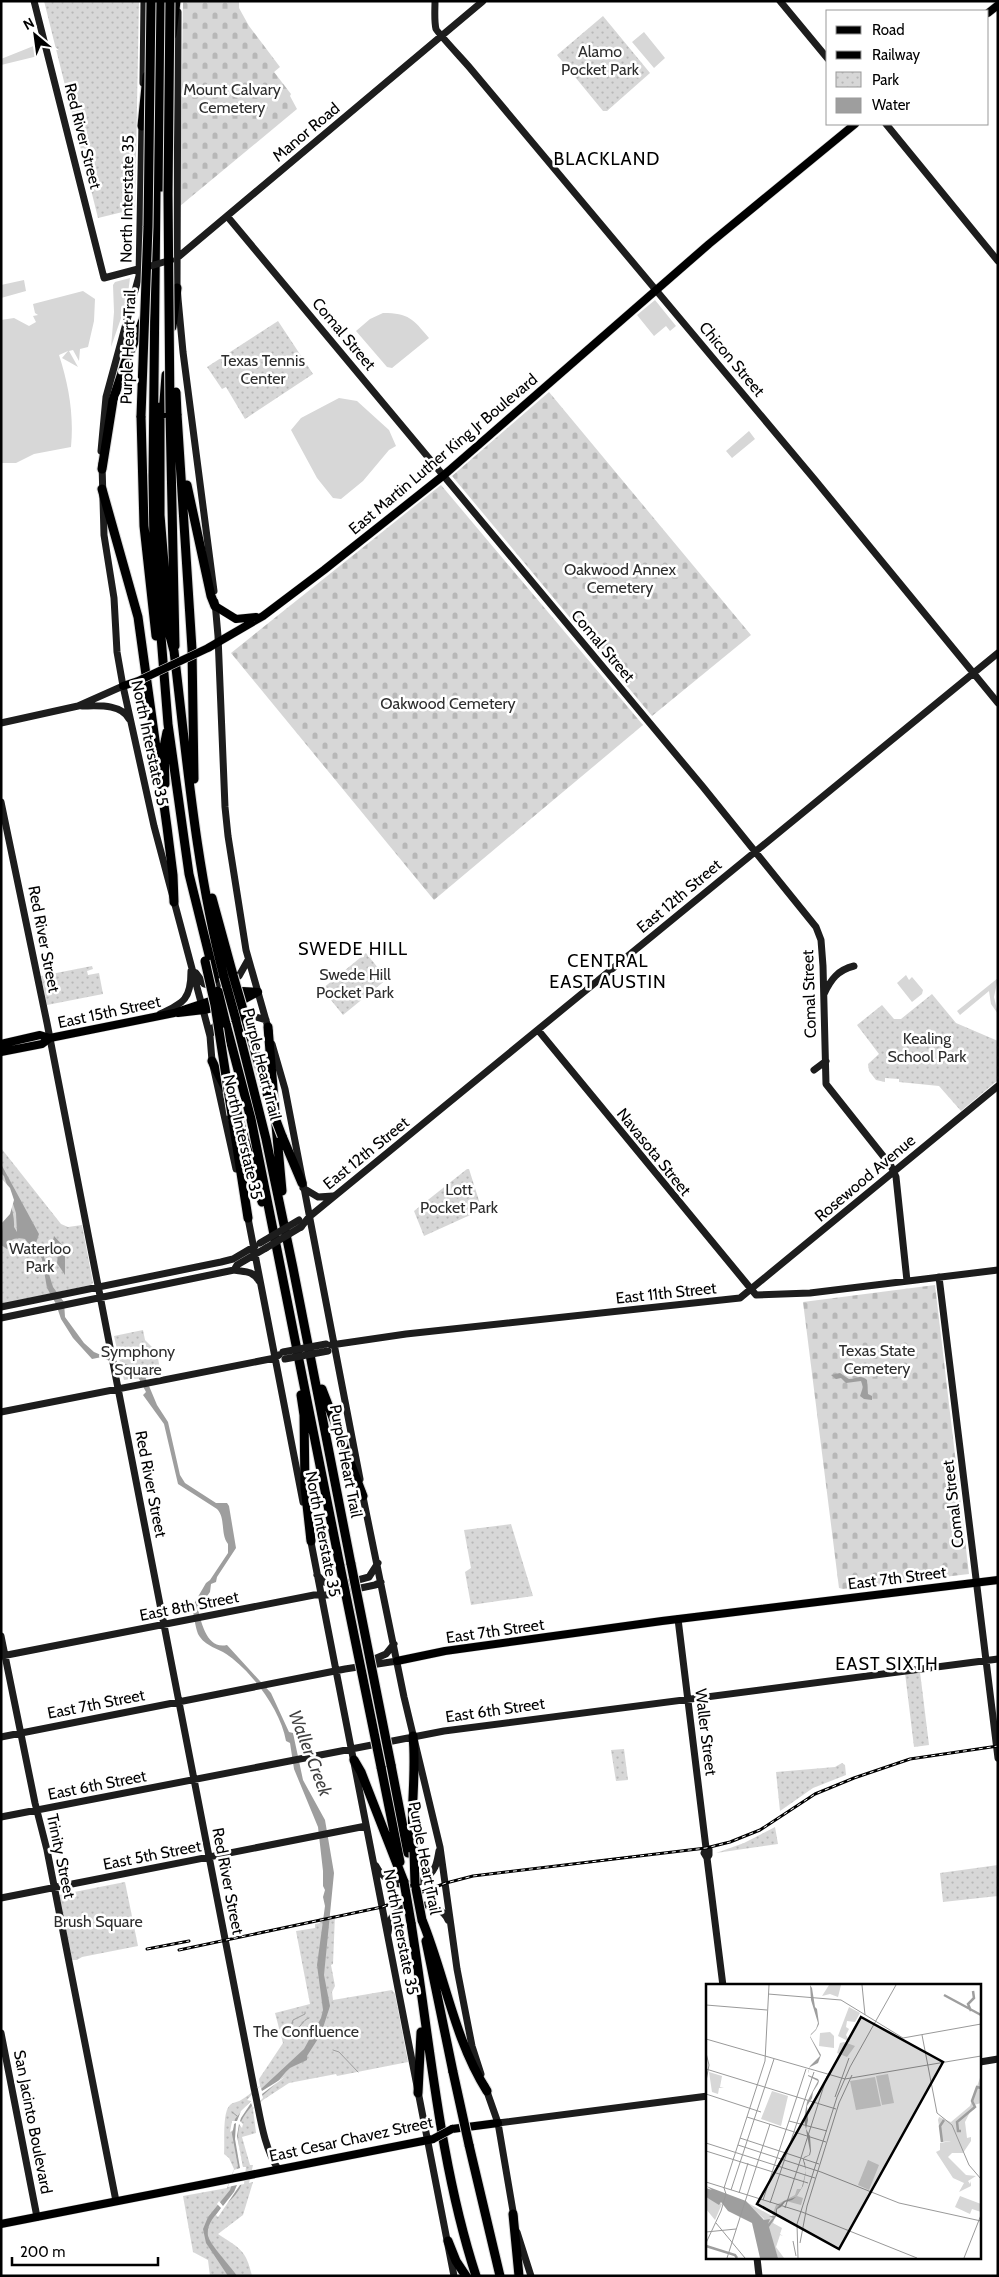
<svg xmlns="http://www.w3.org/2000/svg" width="999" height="2277" font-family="Cabin,sans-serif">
  <defs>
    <pattern id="cemetery-stones" width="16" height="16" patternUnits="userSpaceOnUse" patternTransform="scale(1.25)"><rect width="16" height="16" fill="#d7d7d7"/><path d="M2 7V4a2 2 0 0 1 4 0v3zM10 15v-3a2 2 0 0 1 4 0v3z" fill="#b7b7b7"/></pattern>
    <pattern id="park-dots" width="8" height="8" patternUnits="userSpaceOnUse" patternTransform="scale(1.25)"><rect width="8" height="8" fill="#d7d7d7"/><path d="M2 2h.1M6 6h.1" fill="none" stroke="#b7b7b7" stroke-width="1.8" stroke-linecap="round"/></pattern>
  </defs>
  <rect width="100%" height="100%" fill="#fff"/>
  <path fill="#d7d7d7" d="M644,32L665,58L654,68L632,42Z
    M36,45L38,56L1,65V59Z
    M130,278L127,301L111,347L114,312L113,285L115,282Z
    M24,280L26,291L1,298V285Z
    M83,291L95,299L94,321L88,347L80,349L79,361L73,350L69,351L78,367L62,358L68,351L59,355C69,386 74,415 71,447L34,454L16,463H1V320L14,318L29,326L36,322L33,316L38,315L35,313L33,304Z
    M655,300L676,326L670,331L666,326L654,336L637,315Z
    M383,313C409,313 413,319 429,338L392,368L387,367L356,331L370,319Z
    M339,398L357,401L389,430L396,446L389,450L363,481L341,499L333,498L317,478L291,430L301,418Z
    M749,431L755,439L732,458L726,451Z
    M906,975L909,980L912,977L923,990L922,994L912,1002L897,983Z
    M998,978L994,997L998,1014L991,1004L989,991L960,1015L957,1011Z"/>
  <path fill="url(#cemetery-stones)" d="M183,1H239V8L249,26L280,67L274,72L291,94L290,96L297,109L180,206Z
    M549,392L751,635L652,716L452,476Z
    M441,485L643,725L434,900L231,653Z
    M935,1285L969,1574L843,1589L839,1588L803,1302Z"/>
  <path fill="url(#park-dots)" d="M44,1H139L135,209L98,218Z
    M603,16L650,73L607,111H603L557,55Z
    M278,321L313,374L245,419L226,387L222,389L207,367Z
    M366,953L387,979L343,1015L322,989Z
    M92,966L93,969L87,971L88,975L99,973L103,994L47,1005L41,976Z
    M932,994L956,1023L998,1041V1080L961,1111L939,1086L899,1082V1079L885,1078V1082L876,1080L869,1071L868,1064L879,1054L857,1025L882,1005L894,1019H901Z
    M1,1148L61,1224L68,1227L82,1225L93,1283L91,1285L1,1304Z
    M467,1169H469L481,1207L479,1211L424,1236L414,1211Z
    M143,1330L145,1340L157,1352L161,1376L124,1380L114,1336Z
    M511,1524L533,1596L471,1605L465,1572L471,1568L464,1530Z
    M920,1672L929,1745L914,1747L905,1673Z
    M624,1749L628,1780L616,1781L611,1750Z
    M842,1763L845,1765L846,1775L813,1788L780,1811L776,1772L835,1767Z
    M775,1827L778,1844L716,1853L744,1843Z
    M998,1865V1896L943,1902L940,1873Z
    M125,1882L138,1946L82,1957L77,1960H72L59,1895Z
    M335,1915L333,1964L331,1965L335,1986L332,1992L333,2000L392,1990L395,1994L408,2062L337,2076L336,2074L289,2083L263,2100L253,2109L256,2133L242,2137L250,2165H253L249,2183L253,2182L243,2215L218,2234C239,2248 246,2249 252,2276H210L208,2260L193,2252L183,2196L227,2188L234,2169L229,2158L224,2154C225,2143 222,2112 230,2105C233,2102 238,2102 241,2100C248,2096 254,2090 260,2086L259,2079L283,2043L275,2013L310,2004L296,1931L315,1928V1924L320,1923L319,1918Z"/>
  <path fill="#9e9e9e" d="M1,1164L39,1234L35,1246L32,1248L25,1239C16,1237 8,1239 7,1249L1,1245L3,1218L1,1180C7,1195 15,1211 14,1227L17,1232L16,1213L4,1176L1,1173Z
    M54,1236L65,1248V1275L57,1263L58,1255L51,1248Z
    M37,1246L42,1250L47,1267L52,1269L48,1271L53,1287L64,1302L65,1317L84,1343L94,1352L122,1364H127L144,1374L157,1405L168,1422L180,1475L185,1483L216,1503H227L229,1506L236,1548L217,1577L216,1582L211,1584L210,1592L198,1609C201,1622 207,1650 227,1645L271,1693L289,1732L293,1733L303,1780L325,1820L334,1873L324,1975L330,2006L321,2034L307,2056V2060C302,2063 295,2065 290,2068C284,2073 280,2080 274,2085C259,2100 238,2113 238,2137C238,2154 247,2168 241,2186C234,2203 205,2215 208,2236C210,2245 230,2265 237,2276H228L206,2243L203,2229L208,2217L230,2190L238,2166L232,2134L235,2119L261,2089L304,2049L321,2018L323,2010L317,1965L325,1906L323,1897L325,1890L323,1886V1871L318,1827L294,1769L290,1743L286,1741C281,1712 254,1674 229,1656C219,1648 205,1647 198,1634C195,1626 194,1615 192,1607L206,1583L210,1580L228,1553V1544C220,1534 226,1518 217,1509L178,1484L164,1424L143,1395L146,1392L137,1375L132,1373L131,1368H122L102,1357L92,1359L73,1338L61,1319L56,1304L47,1288L42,1259L36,1248Z
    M840,1373L849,1379C858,1379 860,1374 867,1380L868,1394L872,1396V1400L864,1399L860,1396L863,1387L861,1381L846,1383L841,1378L836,1379L831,1375Z"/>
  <path fill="#fff" d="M1,1178L10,1188L14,1200L10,1214L1,1224Z
    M286,2076L262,2094L263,2098L253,2108L251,2103L241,2118L240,2121L243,2124L242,2128L239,2124L237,2136L243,2167H246L244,2184L240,2185L218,2217L216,2215L221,2208L217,2204L219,2201L223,2206L234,2192L237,2185L228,2187L234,2170L240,2168L235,2139L236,2123L234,2124L233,2130L230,2132L232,2121H237L241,2111L251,2101L247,2100L260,2086L262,2091Z"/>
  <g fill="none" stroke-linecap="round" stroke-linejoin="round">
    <path stroke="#9e9e9e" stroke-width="1" d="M305,2012V2014L293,2020L291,2028L294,2031C301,2028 302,2020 309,2018
      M333,2050L339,2052L358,2072
      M232,2112L237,2116"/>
    <g stroke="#dbdbdb" stroke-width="9">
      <path id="primary" d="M988,13L998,5
        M215,606L236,619L256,617
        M208,648L263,616L324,570L444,475L709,244L855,124
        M123,686L138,681
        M232,994L242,991L258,992
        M235,1002L245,999L258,992
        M178,1013L204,1010L221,1006
        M1,1044L40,1035L50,1038
        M1,1052L42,1044L50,1038L174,1013L219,998
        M397,1661L445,1651L662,1621L998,1580
        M452,2129L498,2123
        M1,2224L433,2139"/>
    </g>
    <g stroke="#dbdbdb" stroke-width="11">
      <path id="highway" d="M158,1L153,476L154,548L168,724L189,874L215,979
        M172,35L176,1
        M142,126L147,76
        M162,187L165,1
        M172,327L177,288
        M160,407V515L170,636L174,651C187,760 196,870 224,977
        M170,413L175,646
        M163,414L166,375
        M177,414L192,649L194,779
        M141,416L144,526L156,636
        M102,469L113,400L126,361L144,318
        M187,485L211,596L215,606
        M102,489L138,617L167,827L173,875L174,902
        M165,784L164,747L167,732
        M212,898L233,975
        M236,1020L266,1139L293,1268L351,1564
        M226,1024L251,1119L340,1566
        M268,1027L275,1112
        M212,1061L236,1109L262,1202
        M232,1115L248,1218
        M276,1125L282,1191
        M282,1136L302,1183
        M322,1389L363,1496
        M301,1395L304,1415L305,1487L311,1541
        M413,1736C417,1775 409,1814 414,1852
        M354,1760L361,1772L404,1882
        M391,1765L408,1853
        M381,1767L400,1862
        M422,1920C445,1976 454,2039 487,2091
        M411,1923C430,2041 439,2162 476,2276
        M426,1941L453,2072
        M418,2093L421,2032
        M469,2145L500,2276
        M513,2214L519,2276
        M448,2241L456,2261L466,2276"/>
    </g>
    <path stroke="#1d1d1d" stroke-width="7" d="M34,1L104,278L142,268
      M435,1C435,10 434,21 436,29C437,32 465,62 470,68L815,480L998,703
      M780,1L828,59
      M178,12L177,288L183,352L214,591
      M143,83L144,1
      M886,124L998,261
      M227,216L703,787L816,927L821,940L823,966L826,1084L891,1166L896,1177L907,1281
      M177,258L483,1
      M101,451L106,397L139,276L142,122
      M102,464L104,535L114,598L117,652L123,686L154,826L210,1036L212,1061L236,1169
      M215,602L218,636L225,807L228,836L246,950L269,1031
      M82,706C96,706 121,703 129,719
      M1,723L78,706L123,686
      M1,802L47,1023L254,2088C260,2114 263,2146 278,2169
      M196,973L204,984L211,986L235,979L239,976L248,960
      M824,994C831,979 838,970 854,966
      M160,1014C184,1003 191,999 191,971
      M538,1030L756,1295L810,1293L998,1270
      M210,1036L213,1028L219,1022L246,1014L266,1020
      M272,1044L285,1089L360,1479
      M814,1070L826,1061
      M303,1188L318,1197L333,1196
      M247,1213L303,1502
      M301,1227L309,1217L998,653
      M234,1270L237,1265L266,1248
      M939,1277L998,1758
      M1,1307L221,1262L233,1259L255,1246
      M1,1318L234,1270C245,1272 252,1270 259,1281
      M331,1345L406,1334L740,1298L998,1086
      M1,1412L275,1358L279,1355
      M362,1492L404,1697L440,1847L457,1969L472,2046L481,2074
      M310,1537L454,2276
      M317,1575L324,1582L336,1586L369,1577L378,1563
      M678,1619L706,1848L704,1853L707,1858
      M1,1636L35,1803L47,1850L116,2201
      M2,1656L314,1595H327L375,1585L381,1582
      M367,1662L386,1654L394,1644
      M1,1737L345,1669L397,1661
      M1,1817L444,1731L998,1659
      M706,1848L709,1849V1855L707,1858L723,1986
      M376,1866C388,1890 423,1891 435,1867C437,1863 438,1856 439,1851
      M1,1898L366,1826
      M388,1933C389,1928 389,1922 392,1917C404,1900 439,1900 448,1920
      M1,2033L37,2217
      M980,2062L998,2059
      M485,2086L498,2123L514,2217
      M498,2123L708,2096
      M517,2232L531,2276
      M757,2258L759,2276"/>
    <use href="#primary" stroke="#000" stroke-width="8"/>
    <use href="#highway" stroke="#000" stroke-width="9"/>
    <g stroke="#000" stroke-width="3">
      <path id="rail" d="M147,1949L189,1941
        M179,1950L382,1907L446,1883L473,1876L706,1848L730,1842L760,1830L815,1794L854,1778L910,1759L998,1746"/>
    </g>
    <use href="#rail" stroke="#fff" stroke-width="1" stroke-dasharray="4" stroke-linecap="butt"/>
    <g stroke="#dbdbdb" stroke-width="9" stroke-linecap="butt">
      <path id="primary-bridge" d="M138,681L208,648
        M433,2139L452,2129"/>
    </g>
    <g stroke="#dbdbdb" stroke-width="11" stroke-linecap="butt">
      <path id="highway-bridge" d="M170,1L168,194L170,413
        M176,392L177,414
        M141,416L148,227L151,1
        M205,961L215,1005L232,1115
        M233,975L271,1107L282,1136
        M224,977L236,1020
        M218,991L226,1024
        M351,1564L391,1765
        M340,1566L381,1767
        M414,1852L415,1884
        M404,1882L411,1923
        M416,1889L422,1920
        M453,2072L469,2145"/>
    </g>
    <path stroke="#1d1d1d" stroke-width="7" d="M147,267L171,260
      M260,1243L299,1220
      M266,1248L301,1227
      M283,1352L326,1344
      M285,1359L328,1351"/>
    <use href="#primary-bridge" stroke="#000" stroke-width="8"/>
    <use href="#highway-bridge" stroke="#000" stroke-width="9"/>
  </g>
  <g text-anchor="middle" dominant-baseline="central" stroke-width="5" stroke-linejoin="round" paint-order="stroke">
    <g font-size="16" fill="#2e2e2e" stroke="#fff">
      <text x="600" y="51">Alamo<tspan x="600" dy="18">Pocket Park</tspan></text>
      <text x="232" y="89">Mount Calvary<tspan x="232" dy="18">Cemetery</tspan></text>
      <text x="263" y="360">Texas Tennis<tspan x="263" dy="18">Center</tspan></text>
      <text x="620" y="569">Oakwood Annex<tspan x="620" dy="18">Cemetery</tspan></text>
      <text x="448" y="703">Oakwood Cemetery</text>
      <text x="355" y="974">Swede Hill<tspan x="355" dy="18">Pocket Park</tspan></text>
      <text x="927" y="1038">Kealing<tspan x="927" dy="18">School Park</tspan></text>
      <text x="459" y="1189">Lott<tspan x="459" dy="18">Pocket Park</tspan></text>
      <text x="40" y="1248">Waterloo<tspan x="40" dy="18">Park</tspan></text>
      <text x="877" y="1350">Texas State<tspan x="877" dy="18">Cemetery</tspan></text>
      <text x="138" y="1351">Symphony<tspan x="138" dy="18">Square</tspan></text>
      <text x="98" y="1921">Brush Square</text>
      <text x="306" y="2031">The Confluence</text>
    </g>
    <g font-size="16" fill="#000" stroke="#fff">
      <text transform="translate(306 132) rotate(-40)">Manor Road</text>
      <text transform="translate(83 136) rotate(76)">Red River Street</text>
      <text transform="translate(127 199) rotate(-89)">North Interstate 35</text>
      <text transform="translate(344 334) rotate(50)">Comal Street</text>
      <text transform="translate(128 347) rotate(-88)">Purple Heart Trail</text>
      <text transform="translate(732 359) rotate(50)">Chicon Street</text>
      <text transform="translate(443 454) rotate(-40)">East Martin Luther King Jr Boulevard</text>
      <text transform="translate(603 646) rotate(50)">Comal Street</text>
      <text transform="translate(150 743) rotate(78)">North Interstate 35</text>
      <text transform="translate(679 896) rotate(-40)">East 12th Street</text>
      <text transform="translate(44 939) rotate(79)">Red River Street</text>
      <text transform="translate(809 994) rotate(-92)">Comal Street</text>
      <text transform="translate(109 1012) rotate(-12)">East 15th Street</text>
      <text transform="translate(262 1064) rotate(76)">Purple Heart Trail</text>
      <text transform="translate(243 1137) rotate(77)">North Interstate 35</text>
      <text transform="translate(654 1152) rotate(51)">Navasota Street</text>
      <text transform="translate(366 1153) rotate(-39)">East 12th Street</text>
      <text transform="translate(865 1178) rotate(-40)">Rosewood Avenue</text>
      <text transform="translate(666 1293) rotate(-6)">East 11th Street</text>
      <text transform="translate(346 1461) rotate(79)">Purple Heart Trail</text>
      <text transform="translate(151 1484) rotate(79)">Red River Street</text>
      <text transform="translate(953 1504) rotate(-97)">Comal Street</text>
      <text transform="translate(323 1534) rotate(79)">North Interstate 35</text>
      <text transform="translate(897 1578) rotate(-7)">East 7th Street</text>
      <text transform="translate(189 1606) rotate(-11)">East 8th Street</text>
      <text transform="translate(495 1631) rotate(-8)">East 7th Street</text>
      <text transform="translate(96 1704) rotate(-11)">East 7th Street</text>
      <text transform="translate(495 1710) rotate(-8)">East 6th Street</text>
      <text transform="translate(706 1732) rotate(83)">Waller Street</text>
      <text transform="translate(97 1785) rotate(-11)">East 6th Street</text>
      <text transform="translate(152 1855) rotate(-11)">East 5th Street</text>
      <text transform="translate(61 1856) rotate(78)">Trinity Street</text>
      <text transform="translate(425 1858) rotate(79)">Purple Heart Trail</text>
      <text transform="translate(228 1881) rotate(79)">Red River Street</text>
      <text transform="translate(401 1932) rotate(79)">North Interstate 35</text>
      <text transform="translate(33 2122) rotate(79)">San Jacinto Boulevard</text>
      <text transform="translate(351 2139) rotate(-12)">East Cesar Chavez Street</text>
    </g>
    <g font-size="18" letter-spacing="1" fill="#000" stroke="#fff">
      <text x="607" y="159">BLACKLAND</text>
      <text x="353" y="949">SWEDE HILL</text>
      <text x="608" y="961">CENTRAL<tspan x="608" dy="21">EAST AUSTIN</tspan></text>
      <text x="887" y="1664">EAST SIXTH</text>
    </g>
    <g font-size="18" font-style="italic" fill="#3f3f3f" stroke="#fff">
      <text transform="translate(310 1753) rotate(69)">Waller Creek</text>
    </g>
  </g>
  <g transform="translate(706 1984)">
    <rect width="275" height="275" fill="#fff"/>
    <path d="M143,23L154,29L149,38L141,37L140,43L143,45L140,51L144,58L132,52ZM124,48L128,52V64L113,62L114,49ZM138,58L149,62L141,73L131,69L134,59Z" fill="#d7d7d7"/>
    <path d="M182,90L188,119L176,121L170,92ZM169,93L175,122L150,126L144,97ZM162,176L173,181L163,206L152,201Z" fill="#d7d7d7"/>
    <path d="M123,1H135L132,13L124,10L116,12ZM3,88L16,92L14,103L18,104H13L12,110L6,108ZM275,91V119L268,121L269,125L265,126L259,138L261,154L265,153V157L257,169H246L242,173L260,191L270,192L262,197L264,200L265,197V202L253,208L258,199L247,194L230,168L234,166V159L245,157L236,158L232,136L233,133L245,138L264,122ZM66,107L82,112L75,142L55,135ZM91,205H95L91,212L97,214L95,221L80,217L71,226L67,239L76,244L74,250L77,252L74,251L70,263L78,274H72L63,248H60L57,241L58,235L40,218L66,232L70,221L89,211ZM254,212L275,220V228L266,225L264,230L249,223ZM0,213L16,220L9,236L0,225Z" fill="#d7d7d7"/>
    <path d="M104,1L106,4L109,23L114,16L109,23L111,25L113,40L110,46L104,52L115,71L112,79L104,83L102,89V91L112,95L113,97L112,100L107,108L106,114L101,122L102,136L100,145L104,152L105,167L104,171L98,174V177L99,179L100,188L97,202L90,213L86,216L79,218L75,223L71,225V231L63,243L72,274H54L46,239L22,227L15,218L13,221L0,213V204L6,206L0,202L40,217L58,236L64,235L62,240L67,234L63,232H70V225L78,217L90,213L96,203L100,187L97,176L98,173L103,171L104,167L98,135L101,118L112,97L102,92V88L104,82L114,72L104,53L105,50L110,45L112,39L105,16Z" fill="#9e9e9e"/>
    <path fill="none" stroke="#9e9e9e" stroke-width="2.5" d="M238,11L275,31M265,27L262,20L268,14L267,7M255,147H252L251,138L269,123L266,117L271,103L275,104M236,158L234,142L238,136M0,262L29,271L31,274"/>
    <path fill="none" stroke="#999" stroke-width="1" d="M156,1L159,31M62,10L135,16L197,54L275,40M0,21L61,26M216,51L231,129L246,141L263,181L275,195M0,55L139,95L275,72M0,69L3,81L0,97M0,85L130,125M0,110L55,128M129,113L143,74M41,133L120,158M83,137L121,147M34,154L113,180M0,159L109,194M32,161L115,188L193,219L275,237M0,167L102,199M0,198L96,228L211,274M18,204L59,77L63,1M25,206L68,75M33,209L42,179M57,216L100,85M64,219L108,88M79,224L121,92M10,239L39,274M0,248L30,245M87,257L90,272M0,259L15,227L20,210L18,204M94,259L101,222L133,119L146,91M21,274L64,140M92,274L91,240L131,113L144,83L190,1M258,274L275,231"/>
    <path fill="#000" fill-opacity="0.15" stroke="#000" stroke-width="2.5" d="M155,33L237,78L133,265L51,220Z"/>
    <rect width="275" height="275" fill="none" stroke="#000" stroke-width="2.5"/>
  </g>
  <rect width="999" height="2277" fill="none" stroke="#000000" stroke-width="5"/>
  <rect x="826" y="10" width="162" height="115" fill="#ffffff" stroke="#999999"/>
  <rect x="836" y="26" width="25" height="8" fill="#000000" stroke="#999999"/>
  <text x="872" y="35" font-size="15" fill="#000000">Road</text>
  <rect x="836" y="51" width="25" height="8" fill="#000000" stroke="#999999"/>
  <text x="872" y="60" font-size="15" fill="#000000">Railway</text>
  <rect x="836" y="72" width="25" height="15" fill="url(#park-dots)" stroke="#999999"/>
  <text x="872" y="85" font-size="15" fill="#000000">Park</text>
  <rect x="836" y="98" width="25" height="15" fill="#9e9e9e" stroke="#999999"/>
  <text x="872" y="110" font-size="15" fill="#000000">Water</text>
  <g transform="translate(35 35) rotate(331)" stroke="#ffffff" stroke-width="4" paint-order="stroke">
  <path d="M0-4L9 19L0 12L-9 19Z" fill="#000000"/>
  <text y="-8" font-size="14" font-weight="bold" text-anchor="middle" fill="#000000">N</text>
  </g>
  <path d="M12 2257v8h146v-8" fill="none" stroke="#000000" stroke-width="2.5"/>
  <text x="20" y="2257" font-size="15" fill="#000000" stroke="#ffffff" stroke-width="4" paint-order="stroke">200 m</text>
</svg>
